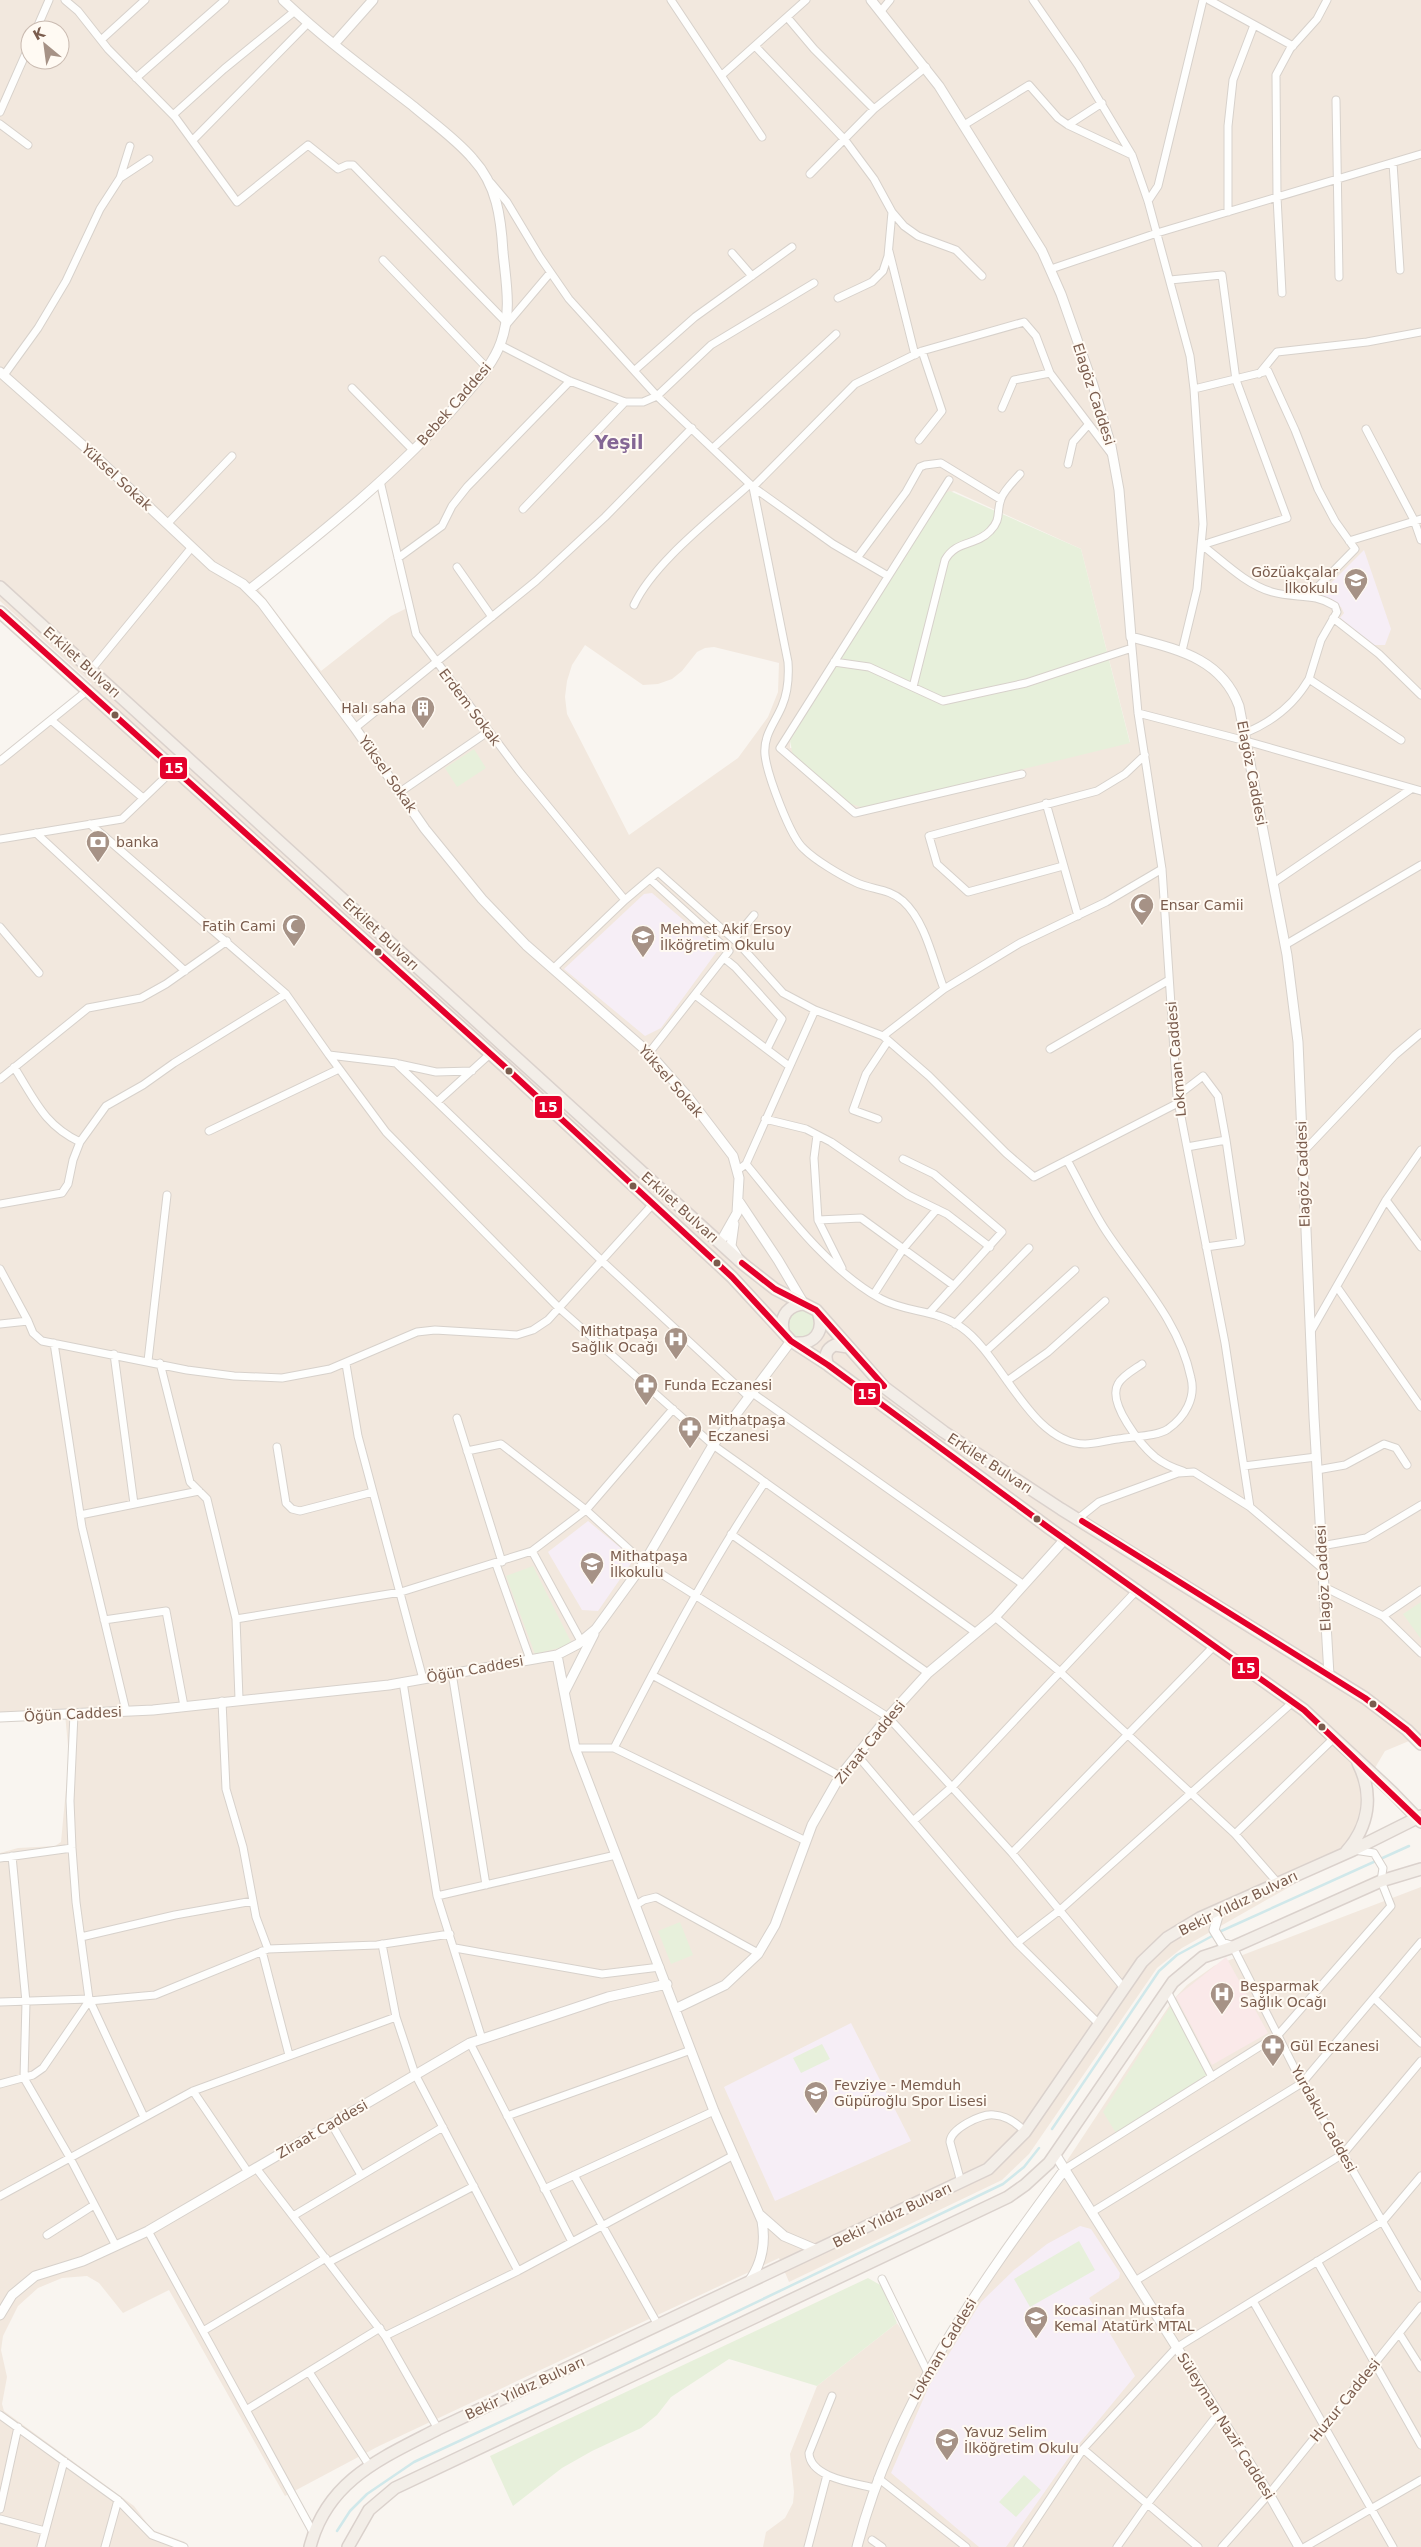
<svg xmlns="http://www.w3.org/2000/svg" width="1421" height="2547" font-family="'DejaVu Sans',sans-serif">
  <rect width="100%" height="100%" fill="#f9f5f0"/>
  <path fill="#f2e8de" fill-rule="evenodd" d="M0,0H1421V1736L1385,1751L1363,1788L1356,1849L1182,1948L1157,1968L1029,2154L1002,2180L789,2282L779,2258L379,2446L285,2496L169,2290L123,2313L99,2283L87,2276L62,2278L38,2288L18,2306L3,2336L1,2350L7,2377L2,2404L4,2411L134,2506L152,2530L185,2542L182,2547H0V1853L18,1848L55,1846L61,1842L69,1757L65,1714L0,1715V761L92,684L0,601ZM30,30H60V60H30ZM376,486L407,608L391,616L321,671L255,585ZM954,491L1081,549L1130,742L790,748V741L834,667L945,494ZM585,645L643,685L658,684L672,679L682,671L697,652L705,648L714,647L779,663L778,692L768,717L738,758L629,835L567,714L565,697L567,681L572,665Z
    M1421,1887V2547H763L766,2532L785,2518L793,2503L794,2492L790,2454L817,2386L897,2323L929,2370L1173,2000L1187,1985L1214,1966Z"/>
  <path fill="#f6eef6" d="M1364,550L1391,629L1385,645H1373L1340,618L1344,613L1341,607L1320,594Z
    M652,893L718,950L661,1028L645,1036L564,969L644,894Z
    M588,1521L634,1559L598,1611L582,1610L548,1552Z
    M851,2023L911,2141L775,2201L724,2087Z
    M1080,2226L1091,2229L1120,2273L1119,2278L1089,2298L1135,2376L1074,2450L1006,2547H979L891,2473L929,2386L981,2302L1014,2270L1047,2244Z"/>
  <path fill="#fae9e9" d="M1226,1957L1268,2033L1212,2065L1176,1997Z"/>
  <path fill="#e7f0db" d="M950,491L1081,549L1130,743L864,808L848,803L793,756L790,741L834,667L945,493Z
    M474,749L486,768L457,787L445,768Z
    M788 1324a14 14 0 1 1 28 0a14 14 0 1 1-28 0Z
    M533,1566L571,1642L563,1647L535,1654L506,1576Z
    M1421,1602V1639L1403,1614Z
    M680,1922L693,1955L671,1964L658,1931Z
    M1170,2007L1177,2010L1211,2076L1116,2133L1103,2112Z
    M822,2044L830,2059L801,2073L793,2058Z
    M1079,2241L1095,2270L1030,2307L1014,2279Z
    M868,2278L882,2286L897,2323L817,2386L729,2359L671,2397L657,2415L641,2428L592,2451L562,2468L513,2506L490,2456Z
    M1024,2475L1041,2490L1016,2517L999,2502Z"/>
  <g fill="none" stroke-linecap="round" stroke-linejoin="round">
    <path stroke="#d0e8ea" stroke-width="2.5" d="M1219,1932L1409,1846
      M1052,2129L1159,1971L1177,1955L1214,1935
      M337,2531L350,2511L367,2494L414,2462L690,2334L1003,2184L1024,2167L1039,2148"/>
    <g stroke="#d7d1cb" stroke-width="9">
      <path id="minor" d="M65,0L78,11L108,49L175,117L237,202L308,145L338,169L347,165H353L506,322
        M671,0L762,137
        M1033,0L1078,65L1132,155L1148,201L1190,356L1194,389L1203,524L1197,589L1182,651
        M1209,0L1293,46
        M881,11L890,0
        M787,17L814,49L874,109
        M36,30L49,0
        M101,40L145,0
        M755,46L845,140L874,179L892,212L888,256L883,271L872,282L838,298
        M722,75L806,0
        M136,78L225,0
        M1336,100L1339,277
        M0,112L30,44
        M173,115L224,69L295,11
        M0,124L28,145
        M964,125L1029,85L1058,118L1068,125L1132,155
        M1068,125L1102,103
        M193,140L308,23
        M1393,163L1400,270
        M810,174L874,109L926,67
        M120,178L149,159
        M491,183L507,202L540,257L569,299L657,396L753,487L833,544L888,576
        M1148,201L1158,186L1203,0
        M892,212L904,226L918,236L956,250L982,276
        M1228,212V126L1233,80L1254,25
        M889,251L915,355
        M732,253L752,276
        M383,260L487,368
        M1051,269L1157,233L1421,154
        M1170,280L1222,275L1236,380L1287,518L1202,545
        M1282,293L1277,197L1276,75L1290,49L1317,19L1327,0
        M506,325L550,273
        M500,345L570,381L625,402H643L657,396L711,345L814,283
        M635,370L695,317L792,247
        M1259,374L1277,352L1367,342L1421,332
        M4,375L38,328L66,281L100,209L120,178L130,146
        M352,388L413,450
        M1194,389L1268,371L1295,430L1318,489L1335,521L1355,549L1310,595
        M1002,408L1014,380L1050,373
        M1366,429L1414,520L1421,540
        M919,440L942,411L922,351
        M713,448L836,334
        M1068,464L1073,442L1088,425
        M949,480L780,748L855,813L1022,774
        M380,481L416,634L519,771L625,900
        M523,509L625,402
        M167,524L232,456
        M1349,541L1421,519
        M1202,545C1224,562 1245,584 1272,592C1296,599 1313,592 1335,606L1337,612L1321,640L1309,679L1401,740
        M398,558L442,526L452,506L467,487L570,381
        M857,558L906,492L920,467L925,465L941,463L1000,499
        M457,567L492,617
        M634,605C654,562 714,517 750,484
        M1333,618L1379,654L1421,695
        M1131,637L1138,713L1162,869L1177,1096L1225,1343L1250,1507
        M834,662L869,667L943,701L1026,683L1132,648
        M91,670L192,547
        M913,687L945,560C956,540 976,546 990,531C1002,519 996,512 1001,499C1004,490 1014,481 1020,474
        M1138,713L1246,741L1421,791
        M51,720L143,798
        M355,728L536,581L605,517L692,428
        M1245,733C1272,722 1294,705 1309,679
        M0,761L88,690
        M400,792L489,731
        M1046,803L1078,916
        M90,824L286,994L329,1055L396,1063L437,1102L490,1054
        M36,833L185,971
        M0,839L122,819L175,768
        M1063,866L968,892L937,864L929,836L1097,791L1125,774L1145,755
        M1273,883L1411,789
        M0,927L39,973
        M734,939L754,915
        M1285,945L1421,865
        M724,958L735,967L782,1019L767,1049
        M553,969L625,900L658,872L739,944L783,993L815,1010L883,1036L929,1076L1006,1153L1034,1177L1178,1103
        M944,989C933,961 926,922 903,901C889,888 871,890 855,882C840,875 815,860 804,849C790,837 767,774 765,755C763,735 775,723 782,706C788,692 789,677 788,662L753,487L855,384L922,351L1024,322L1036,336L1050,373L1113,456
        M695,995L789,1066
        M883,1036L944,989L1020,943L1106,902L1162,869
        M1050,1049L1169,980
        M649,1053L729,951L650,879
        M329,1055L386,1132L559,1308L713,1445L975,1632
        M399,1064L436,1072L472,1071
        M14,1067C35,1100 44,1125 80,1142
        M0,1079L88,1008L141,998L166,984L227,941
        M1177,1096L1203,1076L1218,1096L1226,1140
        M437,1102L602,1261L748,1396
        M765,1119L806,1129L831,1142L908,1195L947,1214L990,1247
        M878,1119L853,1110L866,1074L888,1041
        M209,1131L339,1069
        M817,1135L814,1158L818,1220L842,1268
        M1187,1147L1226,1140L1241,1242L1206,1247
        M1302,1153L1395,1055L1421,1033
        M903,1159L934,1174L1002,1232L930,1312
        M746,1164L815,1010
        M738,1170L746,1164C784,1210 828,1270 881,1299C907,1313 935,1309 961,1327C1002,1355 1030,1443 1085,1444C1095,1444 1108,1440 1118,1439C1133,1436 1156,1437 1168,1429C1185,1417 1196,1398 1191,1378C1179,1320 1137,1278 1106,1231C1091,1208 1080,1183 1067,1160
        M1386,1200L1421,1247
        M0,1204L62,1193L68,1184L73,1160L80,1142L106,1106L143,1085L174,1063L286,994
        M818,1220L861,1218L953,1285
        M0,1269L28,1321L33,1333L42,1341L187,1370L234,1376L282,1378L330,1369L417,1332L435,1330L517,1335L533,1330L548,1320L652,1205
        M1337,1287L1421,1407
        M874,1294L903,1249L937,1209
        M0,1324L28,1321
        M955,1324L1029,1248
        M1310,1333L1386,1200L1421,1150
        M54,1343L82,1527L126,1711
        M986,1351L1075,1270
        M114,1354L134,1504
        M148,1361L167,1195
        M160,1363L190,1482L207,1499L236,1619L239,1699
        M346,1364L358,1436L423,1679
        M1142,1364C1135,1369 1122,1376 1118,1384C1107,1403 1141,1445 1155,1457C1164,1464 1173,1468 1183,1471
        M1007,1381L1048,1352L1105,1301
        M751,1392L1024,1585
        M457,1418L502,1562
        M277,1447L286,1503L292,1509L300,1511L373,1492
        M467,1451L501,1444L586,1510L644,1563L888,1717L1012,1853L1124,1988
        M1244,1466L1316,1457
        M1317,1470L1345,1465L1384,1444L1396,1448L1407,1465
        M80,1515L199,1491
        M1079,1518L1099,1502L1178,1473L1194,1472L1250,1507L1323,1569
        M731,1534L928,1673
        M1321,1546L1366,1538L1421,1505
        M532,1551L581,1641
        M496,1564L530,1659
        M1324,1587L1383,1616L1421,1653
        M1383,1616L1421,1590
        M995,1617L1059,1671L1235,1834L1277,1882
        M236,1619L401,1592L532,1551L586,1510L673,1409
        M104,1620L166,1611L184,1706
        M452,1673L486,1885
        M652,1675L840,1776
        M403,1682L437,1896L482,2039
        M222,1701L226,1789L243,1847L256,1917L268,1949L377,1945L450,1934
        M74,1714L70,1801L72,1848L76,1902L89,1999L144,2117
        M575,1748H614L806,1841
        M614,1748C661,1657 708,1567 765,1482
        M857,1755L1017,1943L1099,2024
        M913,1821L953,1786L1138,1589
        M1235,1834L1334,1738
        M1012,1853L1214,1646
        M12,1856L26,2002L24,2078L69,2156L116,2246
        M0,1858L72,1848
        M437,1896L616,1855
        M636,1905L644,1900L656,1897L758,1953
        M81,1937L175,1915L253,1901
        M1017,1943L1060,1910L1293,1702
        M382,1944L396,2017L415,2074L518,2271
        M1233,1947L1302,2083L1421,2288
        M455,1948L602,1974L660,1967
        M262,1951L289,2055
        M1167,1991L1212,2077
        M1374,1998L1421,2043
        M0,2002L89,1999
        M470,2043L572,2242
        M0,2084L33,2075L43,2068L89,2001L155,1995L268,1949
        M193,2091L248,2172
        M507,2116L691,2050
        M331,2123L361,2175
        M256,2168L385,2336L438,2429
        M1065,2169L1278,2035L1391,1906L1381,1881L1383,1868L1374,1853L1354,1850
        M574,2175L658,2325
        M961,2182L950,2142C950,2129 982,2113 994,2115C1007,2116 1017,2123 1025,2132
        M544,2189L714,2111
        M0,2196L193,2091L396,2017
        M1092,2212L1302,2083L1421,1942
        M293,2216L443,2127
        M148,2231L314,2534
        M47,2235L94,2205
        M1317,2261L1421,2445
        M329,2262L474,2186
        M882,2279L928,2373
        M1135,2281L1343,2154L1421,2061
        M1253,2301L1393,2547
        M203,2331L326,2258
        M1399,2333L1421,2368
        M385,2336L518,2271L734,2155
        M309,2372L369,2465
        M832,2396L809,2453C810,2478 855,2483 874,2488
        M246,2410L380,2328
        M0,2415L118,2500L152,2535L184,2547
        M1083,2449L1198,2547
        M878,2478L966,2547
        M0,2509L18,2427
        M0,2519L45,2531
        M872,2540L882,2547
        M41,2547L64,2461
        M105,2547L118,2500
        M808,2547L827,2475
        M1018,2547L1083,2449L1176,2348L1383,2221L1421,2176
        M1117,2547L1148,2503L1218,2414
        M1222,2547L1269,2494L1421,2306
        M1305,2547L1421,2480"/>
    </g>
    <g stroke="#d7d1cb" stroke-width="11">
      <path id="tertiary" d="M871,0L939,86L1042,251L1061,294L1093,385L1111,446L1119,490L1131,637C1175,649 1221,657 1239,706L1287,955L1298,1042L1314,1417L1329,1675
        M334,44L373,0
        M0,372L95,456L212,566L243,584L262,603L355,728L425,829L482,899L526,945L649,1053L688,1097L733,1156L739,1178L737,1213L720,1243
        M249,590C323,532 398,472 460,401C475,383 493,365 501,342C512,311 506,283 503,252C501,218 497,185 473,159C456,139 433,123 413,106C369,72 324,39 283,0
        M738,1200L778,1260L804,1304
        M734,1224L731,1246L737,1256
        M557,1655L575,1748L714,2111L762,2221C766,2244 762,2264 748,2283
        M565,1691L594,1634
        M0,1717L153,1710L389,1685L557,1655L578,1644L596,1629L644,1563L713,1445L791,1341
        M1220,1909L1214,1930L1222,1943L1233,1947
        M675,2009L725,1985L758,1954L775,1925L812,1825L840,1776L888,1717L928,1673L995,1617L1066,1538
        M1055,2154L1269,2494L1299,2547
        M760,2215L784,2236L817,2250
        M0,2315L12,2295L35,2276L83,2261L148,2231L470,2043L608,1997L667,1984
        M857,2547C894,2403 978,2287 1065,2169"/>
    </g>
    <g stroke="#dad1cc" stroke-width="14">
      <path id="primary" d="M0,587L743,1264L775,1289L816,1310L884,1387L944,1432L1061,1509L1365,1698L1407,1730L1421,1744
        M0,612L504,1066L732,1277L791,1341L828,1365L1049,1528L1304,1710L1392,1792L1421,1822
        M783,1330C780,1315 789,1305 804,1304
        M797,1343C814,1344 824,1332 819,1315
        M828,1365C824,1356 826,1349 835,1345L848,1347
        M1346,1852C1369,1826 1374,1795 1358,1763
        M310,2547C327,2480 382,2458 438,2429L988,2169L1025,2132L1142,1962L1167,1938L1200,1918L1353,1850L1421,1816
        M348,2547L369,2510L395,2488L1008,2197L1025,2185L1049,2163L1173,1982L1203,1957L1233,1947L1381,1881L1421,1869"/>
    </g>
    <use href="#minor" stroke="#fefefd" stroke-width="7"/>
    <use href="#tertiary" stroke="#fefefd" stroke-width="9"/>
    <use href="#primary" stroke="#f3eee8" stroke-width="11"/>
    <g stroke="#fffaf3" stroke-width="10">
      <path id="bus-1" d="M0,612L504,1066L732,1277L791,1341L828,1365L1049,1528L1304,1710L1421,1822
        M742,1263L775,1289L816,1310L884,1386
        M1082,1521L1365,1698L1407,1730L1421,1744"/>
    </g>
    <use href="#bus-1" stroke="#e4002b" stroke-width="6"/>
  </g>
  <defs>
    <g id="school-pin" transform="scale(1.25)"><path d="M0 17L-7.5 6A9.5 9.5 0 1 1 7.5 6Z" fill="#a69286" stroke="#fffaf3"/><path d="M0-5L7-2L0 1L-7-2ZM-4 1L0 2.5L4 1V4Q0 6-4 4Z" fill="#fff"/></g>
    <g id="building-pin" transform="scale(1.25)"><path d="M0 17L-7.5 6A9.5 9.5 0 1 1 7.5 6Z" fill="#a69286" stroke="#fffaf3"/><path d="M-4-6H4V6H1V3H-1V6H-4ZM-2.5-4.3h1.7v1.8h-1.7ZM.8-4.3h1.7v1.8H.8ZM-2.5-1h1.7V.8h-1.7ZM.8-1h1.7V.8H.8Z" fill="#fff"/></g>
    <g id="bank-pin" transform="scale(1.25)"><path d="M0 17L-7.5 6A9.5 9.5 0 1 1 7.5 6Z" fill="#a69286" stroke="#fffaf3"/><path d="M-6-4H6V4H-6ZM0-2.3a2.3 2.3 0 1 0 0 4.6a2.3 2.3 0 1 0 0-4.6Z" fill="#fff"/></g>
    <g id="mosque-pin" transform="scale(1.25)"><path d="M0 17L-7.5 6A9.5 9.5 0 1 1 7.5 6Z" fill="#a69286" stroke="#fffaf3"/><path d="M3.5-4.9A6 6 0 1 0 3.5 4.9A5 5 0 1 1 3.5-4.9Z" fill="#fff"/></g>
    <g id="hospital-pin" transform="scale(1.25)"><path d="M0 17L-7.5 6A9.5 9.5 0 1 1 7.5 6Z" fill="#a69286" stroke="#fffaf3"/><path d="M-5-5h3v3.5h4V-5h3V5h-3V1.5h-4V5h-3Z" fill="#fff"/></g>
    <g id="pharmacy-pin" transform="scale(1.25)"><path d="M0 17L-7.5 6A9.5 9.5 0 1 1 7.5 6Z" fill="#a69286" stroke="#fffaf3"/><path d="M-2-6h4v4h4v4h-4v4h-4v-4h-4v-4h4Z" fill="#fff"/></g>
  </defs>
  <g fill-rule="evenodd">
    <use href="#school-pin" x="1356" y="580"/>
    <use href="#building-pin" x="423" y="708"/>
    <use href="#bank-pin" x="98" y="842"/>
    <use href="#mosque-pin" x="1142" y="905"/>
    <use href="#mosque-pin" x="294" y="926"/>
    <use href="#school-pin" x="643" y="937"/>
    <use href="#hospital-pin" x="676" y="1339"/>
    <use href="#pharmacy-pin" x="646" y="1385"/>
    <use href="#pharmacy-pin" x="690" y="1428"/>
    <use href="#school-pin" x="592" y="1564"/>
    <use href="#hospital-pin" x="1222" y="1994"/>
    <use href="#pharmacy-pin" x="1273" y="2046"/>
    <use href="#school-pin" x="816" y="2093"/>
    <use href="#school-pin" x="1036" y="2318"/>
    <use href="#school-pin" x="947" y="2440"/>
  </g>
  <g fill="#7a5c4d" stroke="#fffaf3" stroke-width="2">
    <circle cx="115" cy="715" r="4.5"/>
    <circle cx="378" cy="952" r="4.5"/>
    <circle cx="509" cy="1071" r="4.5"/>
    <circle cx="633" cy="1186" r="4.5"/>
    <circle cx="717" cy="1263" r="4.5"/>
    <circle cx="1037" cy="1519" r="4.5"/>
    <circle cx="1373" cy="1704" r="4.5"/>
    <circle cx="1322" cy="1727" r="4.5"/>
  </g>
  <g text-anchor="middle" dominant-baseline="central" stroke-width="4" stroke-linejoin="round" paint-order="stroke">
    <g font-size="14" fill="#7a5c4d" stroke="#fffaf3">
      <text transform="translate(1094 394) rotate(72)">Elagöz Caddesi</text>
      <text transform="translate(454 404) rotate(-49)">Bebek Caddesi</text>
      <text transform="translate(117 477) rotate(43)">Yüksel Sokak</text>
      <text transform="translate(82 662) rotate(42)">Erkilet Bulvarı</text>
      <text transform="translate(470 707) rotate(53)">Erdem Sokak</text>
      <text transform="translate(1252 773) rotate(79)">Elagöz Caddesi</text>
      <text transform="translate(388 774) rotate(55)">Yüksel Sokak</text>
      <text transform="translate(381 934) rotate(43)">Erkilet Bulvarı</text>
      <text transform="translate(1176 1059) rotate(-95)">Lokman Caddesi</text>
      <text transform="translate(671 1081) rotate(49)">Yüksel Sokak</text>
      <text transform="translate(1303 1174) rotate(-92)">Elagöz Caddesi</text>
      <text transform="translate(680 1207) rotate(42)">Erkilet Bulvarı</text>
      <text transform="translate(990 1463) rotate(33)">Erkilet Bulvarı</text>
      <text transform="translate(1323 1578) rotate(-93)">Elagöz Caddesi</text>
      <text transform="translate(475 1669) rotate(-10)">Öğün Caddesi</text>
      <text transform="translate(73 1714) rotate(-3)">Öğün Caddesi</text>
      <text transform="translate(870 1742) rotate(-51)">Ziraat Caddesi</text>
      <text transform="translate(1238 1903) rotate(-26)">Bekir Yıldız Bulvarı</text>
      <text transform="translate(1324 2119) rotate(61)">Yurdakul Caddesi</text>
      <text transform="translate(322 2129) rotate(-30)">Ziraat Caddesi</text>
      <text transform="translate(892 2215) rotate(-26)">Bekir Yıldız Bulvarı</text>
      <text transform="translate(943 2349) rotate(-59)">Lokman Caddesi</text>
      <text transform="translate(525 2388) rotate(-25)">Bekir Yıldız Bulvarı</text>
      <text transform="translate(1345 2400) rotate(-51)">Huzur Caddesi</text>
      <text transform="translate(1226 2426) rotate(58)">Süleyman Nazif Caddesi</text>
    </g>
    <g font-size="14" fill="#7a5c4d" stroke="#fffaf3" text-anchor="start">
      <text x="1338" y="572" text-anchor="end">Gözüakçalar<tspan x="1338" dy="16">İlkokulu</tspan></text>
      <text x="406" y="708" text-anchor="end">Halı saha</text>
      <text x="116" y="842">banka</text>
      <text x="1160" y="905">Ensar Camii</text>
      <text x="276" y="926" text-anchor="end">Fatih Cami</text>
      <text x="660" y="929">Mehmet Akif Ersoy<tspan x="660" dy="16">İlköğretim Okulu</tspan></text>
      <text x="658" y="1331" text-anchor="end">Mithatpaşa<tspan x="658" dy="16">Sağlık Ocağı</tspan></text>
      <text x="664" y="1385">Funda Eczanesi</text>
      <text x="708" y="1420">Mithatpaşa<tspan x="708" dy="16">Eczanesi</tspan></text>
      <text x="610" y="1556">Mithatpaşa<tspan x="610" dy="16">İlkokulu</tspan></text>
      <text x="1240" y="1986">Beşparmak<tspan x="1240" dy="16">Sağlık Ocağı</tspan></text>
      <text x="1290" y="2046">Gül Eczanesi</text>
      <text x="834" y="2085">Fevziye - Memduh<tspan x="834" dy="16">Güpüroğlu Spor Lisesi</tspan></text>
      <text x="1054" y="2310">Kocasinan Mustafa<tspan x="1054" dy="16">Kemal Atatürk MTAL</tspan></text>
      <text x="964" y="2432">Yavuz Selim<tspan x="964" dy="16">İlköğretim Okulu</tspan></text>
    </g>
    <g font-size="19" font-weight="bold" fill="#846695" stroke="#fffaf3">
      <text x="619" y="442">Yeşil</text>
    </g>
  </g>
  <g stroke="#fffaf3" stroke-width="2">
    <rect x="159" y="756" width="29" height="24" rx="5" fill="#e4002b"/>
    <rect x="534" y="1095" width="29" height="24" rx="5" fill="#e4002b"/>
    <rect x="853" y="1382" width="28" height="24" rx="5" fill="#e4002b"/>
    <rect x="1231" y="1656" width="29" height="24" rx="5" fill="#e4002b"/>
  </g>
  <g font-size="14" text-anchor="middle" font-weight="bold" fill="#fff">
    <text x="174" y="773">15</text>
    <text x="548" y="1112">15</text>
    <text x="867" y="1399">15</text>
    <text x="1246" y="1673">15</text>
  </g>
  <g transform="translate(45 45) rotate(331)"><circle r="24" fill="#fffaf3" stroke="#cabbb1"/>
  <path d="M0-4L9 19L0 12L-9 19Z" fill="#a69286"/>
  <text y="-8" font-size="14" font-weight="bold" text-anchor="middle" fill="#7a5c4d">K</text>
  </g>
</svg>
